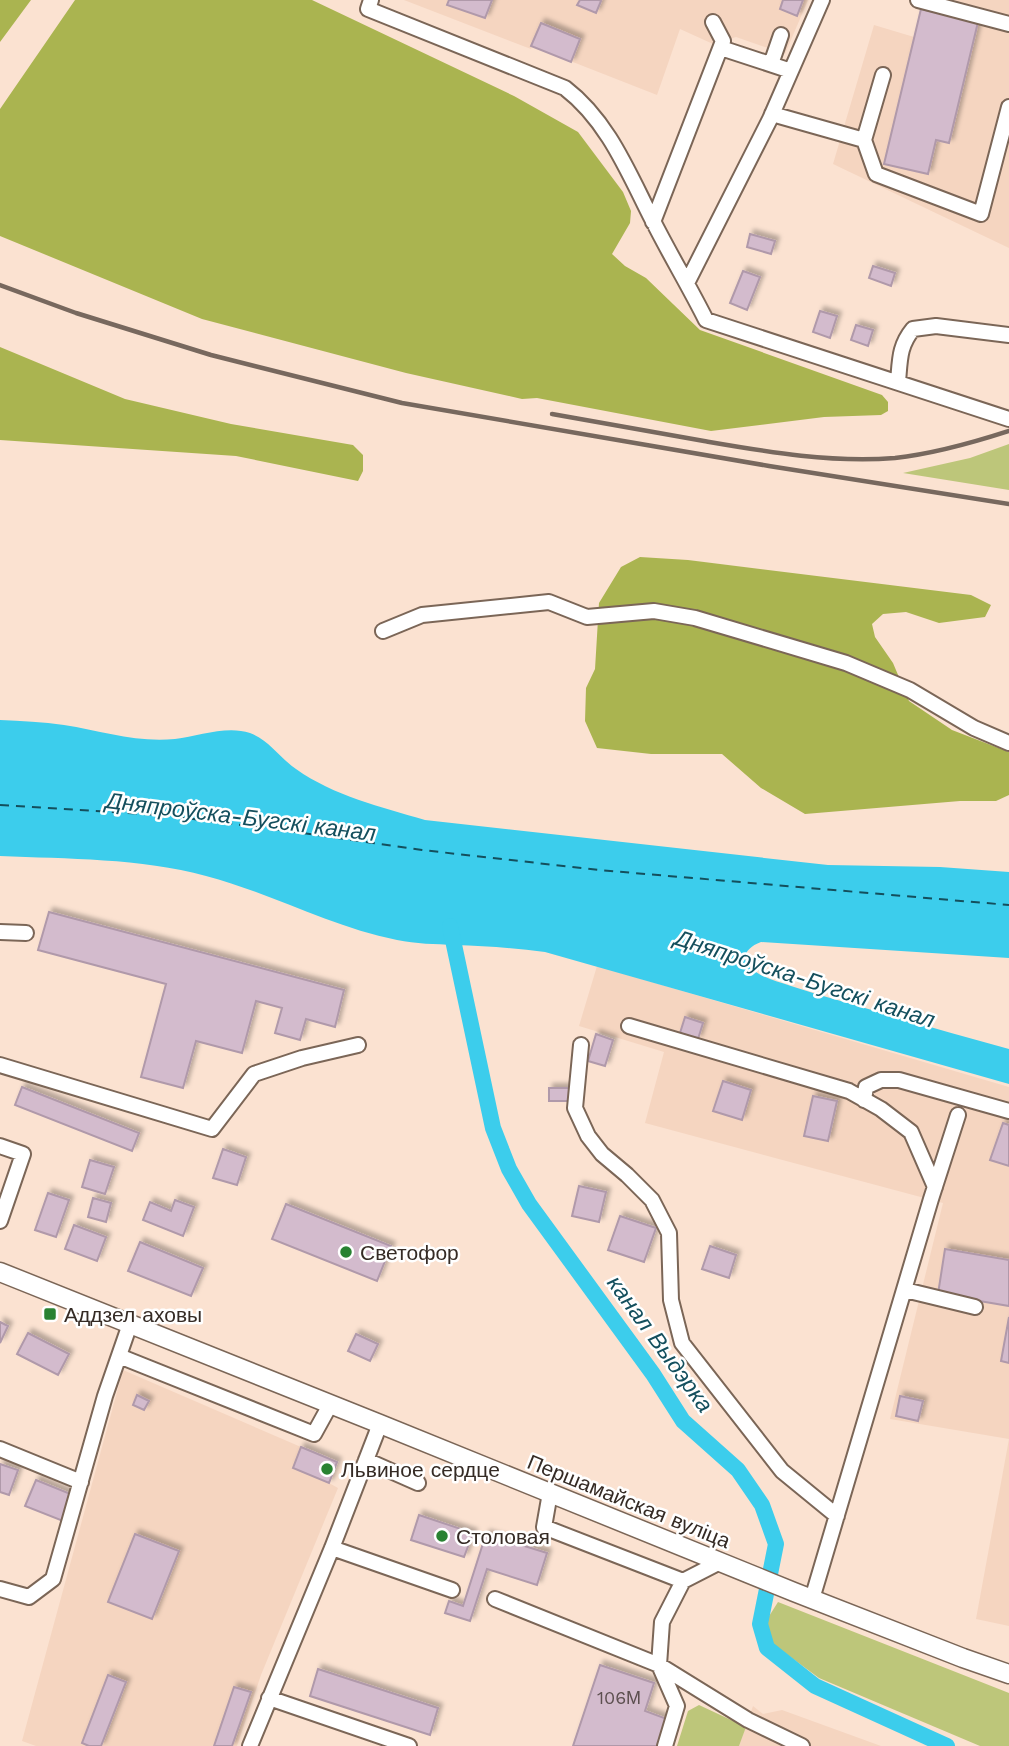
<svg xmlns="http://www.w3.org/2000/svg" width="1009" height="1746" font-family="'Work Sans',sans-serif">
  <defs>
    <filter id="shadow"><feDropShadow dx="4" dy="-4" stdDeviation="2" flood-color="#0004"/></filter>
  </defs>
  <rect width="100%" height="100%" fill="#fbe2d1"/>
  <path fill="#f5d5c0" d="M404,0H808L785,54L736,37L713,44L680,29L657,95L532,46L531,49Z
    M926,0H1009V248L833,164L874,25L914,37L921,9H924Z
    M597,966L1009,1087V1626L976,1619L1009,1439L890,1419L943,1203L645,1123L664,1052L579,1026Z
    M123,1370L301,1447L329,1483L338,1488L261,1675L237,1746H36L22,1741Z
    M753,1706L763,1714L782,1710L881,1746H739Z"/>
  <path fill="#bdc67a" d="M1009,444V490L903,473L970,458Z
    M778,1602L1009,1693V1746H980L819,1678L773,1644L766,1621Z
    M699,1705L746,1727L739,1746H677L688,1711Z"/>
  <path fill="#aab450" d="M0,0H31L0,42Z
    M75,0H312L514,96L578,132L623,192L631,211L630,223L612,254L625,266L646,278L700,330L882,395L888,402V411L881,415L824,417L711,431L537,398L522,399L406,373L202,319L0,236V109Z
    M0,347L125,399L231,424L353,445L363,455V471L358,481L236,456L0,440Z
    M640,557L688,560L971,595L991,605L985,617L939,623L906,612L883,614L872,624L875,637L893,663L909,701L952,730L1009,752V795L996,801H960L805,814L761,788L722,754H651L597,748L585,721L586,688L595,669L599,603L621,567Z"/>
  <path fill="#3ccdec" d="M0,720C21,721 43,722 64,725C102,731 137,743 175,739C199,736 227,725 250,733C269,740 280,758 296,769C334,796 381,807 425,820L828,865L940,867L1009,872V958L761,942C744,948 738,962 756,972C766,979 779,982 791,986C810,992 829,998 848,1003C901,1019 955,1034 1009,1049V1084L545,952C515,948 485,946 455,945C435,944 416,944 397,940C331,927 271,893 206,876C140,858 68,859 0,856Z"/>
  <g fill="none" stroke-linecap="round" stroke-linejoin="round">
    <path stroke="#3ccdec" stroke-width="16" d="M450,926L493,1128L509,1169L529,1204L653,1374L683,1421L738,1470L762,1505L776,1544L760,1624L767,1648L815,1686L947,1746"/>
    <path stroke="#144f5d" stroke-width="2" stroke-dasharray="9 7" stroke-linecap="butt" d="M0,805L160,815L274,829L422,850L599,870L1009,905"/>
  </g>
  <path fill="#d3bbcd" stroke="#b099aa" stroke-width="2" filter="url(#shadow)" d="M449,0H492L485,18L447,5Z
    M580,0H599L601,1L596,13L577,5Z
    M783,0H803L797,16L780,9Z
    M921,9L978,22L949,143L936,140L928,174L884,164Z
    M541,23L580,39L571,62L531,46Z
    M750,234L775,241L771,254L747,247Z
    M873,266L895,273L891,286L869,278Z
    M743,271L760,277L747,310L730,303Z
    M820,311L837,316L830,338L813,332Z
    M856,325L873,330L868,346L851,340Z
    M49,912L344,990L335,1027L306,1019L300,1040L275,1033L282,1008L256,1001L242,1053L196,1041L183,1088L141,1077L166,984L38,950Z
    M685,1017L703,1023L698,1039L680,1033Z
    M596,1034L613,1040L605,1066L588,1061Z
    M723,1081L751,1090L742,1120L713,1111Z
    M22,1087L139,1133L132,1151L15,1105Z
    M549,1088H569V1101H549Z
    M813,1096L837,1101L828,1141L804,1136Z
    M1003,1123L1009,1125V1166L990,1160Z
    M223,1149L246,1157L237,1185L213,1178Z
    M90,1160L114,1167L105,1194L82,1187Z
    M579,1186L606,1192L599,1222L572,1216Z
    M48,1193L69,1200L56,1237L35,1230Z
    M93,1198L111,1203L106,1222L88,1217Z
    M175,1200L194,1207L183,1236L143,1220L150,1202L171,1211Z
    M286,1204L391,1246L377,1281L272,1239Z
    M620,1216L656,1228L644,1262L608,1250Z
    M74,1225L106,1237L97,1261L65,1249Z
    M140,1242L203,1268L191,1296L128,1271Z
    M710,1246L736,1255L729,1278L702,1269Z
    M945,1249L1009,1260V1306L938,1294Z
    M1009,1317V1363L1001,1361Z
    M0,1322L8,1326L0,1343Z
    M28,1333L69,1354L58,1375L17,1354Z
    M356,1334L378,1344L370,1361L348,1351Z
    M137,1395L149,1401L144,1410L133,1405Z
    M900,1396L923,1401L918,1421L896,1416Z
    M301,1447L337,1462L329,1483L293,1468Z
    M0,1464L18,1470L9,1495L0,1492Z
    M36,1480L73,1495L63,1521L25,1506Z
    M419,1515L473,1533L464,1557L411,1540Z
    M135,1534L179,1551L152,1619L108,1602Z
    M486,1534L547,1553L537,1585L487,1569L470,1621L445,1613L449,1601L463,1606Z
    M600,1665L654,1683L645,1711L667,1719L657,1746H573Z
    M318,1669L438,1708L430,1735L310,1696Z
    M108,1675L126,1682L101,1746H89L82,1743Z
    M234,1687L251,1692L232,1746H214Z"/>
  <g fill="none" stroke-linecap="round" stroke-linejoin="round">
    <g stroke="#7b6657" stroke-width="18">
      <path id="minor" d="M371,0L368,9L565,88C608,121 628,172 652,219C669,253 689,286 706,320L1009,419
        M918,0L1009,24
        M721,48L791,71
        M771,64L781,35
        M772,114L864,140L883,75
        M864,140L876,174L981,214L1009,107
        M653,222L723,41L713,22
        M687,283L770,119L822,0
        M898,382C900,360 899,346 913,329L936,326L1009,335
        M383,631L422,615L549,602L587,617L654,611L695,618L846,663L910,690L974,728L1009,743
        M0,932L26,933
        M629,1026L849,1091L881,1109L911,1132L935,1187
        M581,1045L575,1108L588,1136L602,1154L627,1175L652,1200L669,1233L671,1300L682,1343L782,1471L837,1516
        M0,1065L212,1129L254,1074L302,1058L358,1045
        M864,1100L866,1087L881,1080H899L1009,1111
        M0,1146L23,1154L0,1221
        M905,1290L975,1307
        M119,1356L314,1434L330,1405
        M0,1449L81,1482
        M366,1460L418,1483
        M550,1493L544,1527L683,1581L720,1562
        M332,1548L452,1590
        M0,1589L29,1597L53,1579L105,1396L130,1324
        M495,1599L659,1665L748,1720L802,1746
        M812,1599L931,1199L958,1115
        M269,1698L409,1746
        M250,1746L332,1548L380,1424
        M665,1746L677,1706L659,1665L662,1622L683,1581"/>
    </g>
    <g stroke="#7b6657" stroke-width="21">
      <path id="major" d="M0,1272L380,1424L794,1592L963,1658L1009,1674"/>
    </g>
    <use href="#minor" stroke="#fff" stroke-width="14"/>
    <use href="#major" stroke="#fff" stroke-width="18"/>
    <path stroke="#77685e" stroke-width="4.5" d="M0,285L76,313L211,355L402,403L769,466L1009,504
      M552,414C603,423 654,432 704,441C768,452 830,463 895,458C934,454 972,443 1009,431"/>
  </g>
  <g fill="#298232" stroke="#fff" stroke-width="2.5">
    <circle cx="346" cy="1252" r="7"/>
    <rect x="43" y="1307" width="14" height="14" rx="3.5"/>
    <circle cx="327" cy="1469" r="7"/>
    <circle cx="442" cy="1536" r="7"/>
  </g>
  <g text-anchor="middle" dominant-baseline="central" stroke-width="5" stroke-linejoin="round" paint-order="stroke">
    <g font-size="18" fill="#5c4f4f">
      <text x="619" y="1697">106М</text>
    </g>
    <g font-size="21" fill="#352b25" stroke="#fff" text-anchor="start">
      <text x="360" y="1252">Светофор</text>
      <text x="64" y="1314">Аддзел аховы</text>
      <text x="341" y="1469">Львиное сердце</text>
      <text x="456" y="1536">Столовая</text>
    </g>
    <g font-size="21" fill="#352b25" stroke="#fff">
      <text transform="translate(629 1501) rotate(22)">Першамайская вуліца</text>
    </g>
    <g font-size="23" font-style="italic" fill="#144f5d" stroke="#fff">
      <text transform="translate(241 817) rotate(7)">Дняпроўска-Бугскі канал</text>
      <text transform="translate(805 979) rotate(18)">Дняпроўска-Бугскі канал</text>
      <text transform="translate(660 1344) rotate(54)">канал Выдэрка</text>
    </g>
  </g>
</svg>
